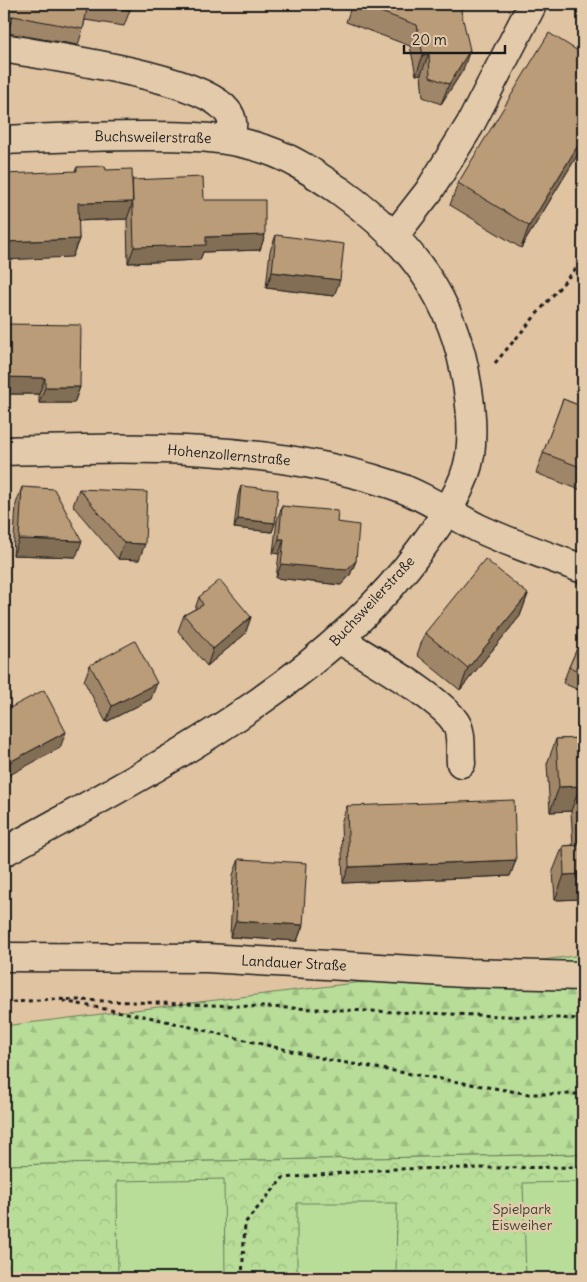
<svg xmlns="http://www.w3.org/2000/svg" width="587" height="1282" font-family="Delius,sans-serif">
  <defs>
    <pattern id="forest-firs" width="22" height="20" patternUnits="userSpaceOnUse" patternTransform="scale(1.25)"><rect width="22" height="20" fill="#b7dd98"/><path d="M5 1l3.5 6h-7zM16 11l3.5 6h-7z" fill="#9dbd82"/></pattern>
    <pattern id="park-crowns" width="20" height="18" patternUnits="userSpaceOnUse" patternTransform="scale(1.25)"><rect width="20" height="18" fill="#b7dd98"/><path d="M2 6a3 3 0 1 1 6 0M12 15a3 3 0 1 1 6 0" fill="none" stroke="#9dbd82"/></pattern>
  </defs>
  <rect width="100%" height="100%" fill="#e0c3a1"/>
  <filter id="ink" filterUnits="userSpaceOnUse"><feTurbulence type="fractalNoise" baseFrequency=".02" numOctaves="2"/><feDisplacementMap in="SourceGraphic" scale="10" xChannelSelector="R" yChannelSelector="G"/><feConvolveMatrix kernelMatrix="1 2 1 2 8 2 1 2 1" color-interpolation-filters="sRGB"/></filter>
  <g filter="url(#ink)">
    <path fill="url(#forest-firs)" stroke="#6a7c5a" d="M583,955V1154L4,1165V1026Z"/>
    <path fill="url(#park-crowns)" stroke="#6a7c5a" d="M583,1154V1278H4V1165Z"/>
    <path fill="#b7dd98" stroke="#6a7c5a" d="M224,1179L225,1278H118L117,1181Z
      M583,1182V1278H526L523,1183Z
      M297,1203H397L396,1278H297Z"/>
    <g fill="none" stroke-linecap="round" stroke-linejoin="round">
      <g stroke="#1c1c1c" stroke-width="31">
        <path id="minor" d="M4,48C50,57 201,76 227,111C235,120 232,129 230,140
          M4,140C51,138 98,136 146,136C187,136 228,136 267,150C294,159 316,175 340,191C410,241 454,298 467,384C471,407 473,432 470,455C465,488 442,520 423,546C323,686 151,770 4,852
          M394,236L429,191L470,125L531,7
          M4,451C134,447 264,443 390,484C421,494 449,513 478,528C512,544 548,556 583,569
          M339,639C365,656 445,700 457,725C462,735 460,752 461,763"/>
      </g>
      <g stroke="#1c1c1c" stroke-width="31">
        <path id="major" d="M4,957L207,958L464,973L583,976"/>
      </g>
      <path stroke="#1c1c1c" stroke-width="3" stroke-dasharray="4 4" stroke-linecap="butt" d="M495,363L583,260
        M63,1001L153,1018L329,1060L529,1094H583
        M4,1003L52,999L583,1019
        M242,1278L245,1223L283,1178L391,1169L583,1167"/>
      <use href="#minor" stroke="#e3caab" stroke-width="28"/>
      <use href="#major" stroke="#e3caab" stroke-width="28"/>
    </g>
    <path fill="#a08667" stroke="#1c1c1c" d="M9,4H131L130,10L124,26L85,20L83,29L78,45L7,33Z
      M352,4H464L461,11L463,70L441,104L423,97L421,74L416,75L410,46L346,22Z
      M583,146L521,248L450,205L458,183Z
      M77,167L106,170L132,180L204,200L265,235L260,250L203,252L200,260L128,263L127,219L78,221L79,239L72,257L75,171Z
      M276,235L334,296L266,288L270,251Z
      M4,324L80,387L74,403H39V394H4Z
      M563,399L583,407V491L536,473Z
      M241,486L275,523L272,532L234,528L238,495Z
      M22,487L76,557L13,555L16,504Z
      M79,489L139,560L118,559L73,506Z
      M282,506L337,522L356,561L350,575L341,585L276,578L279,554L273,553L277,520Z
      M528,594L520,616L460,690L417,655L425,633Z
      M199,597L251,617L245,634L207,666L178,631L184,615L195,609Z
      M583,635V692L563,683L569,667Z
      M90,665L151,699L106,722L84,681Z
      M583,738V899L555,900L553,871L563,846L573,845L571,811L550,812L547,764L556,739Z
      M347,806L516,860L510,876L343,883L341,823Z
      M239,859L303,925L297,941L230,937L233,875Z"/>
    <path fill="#826d54" stroke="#1c1c1c" d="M13,16L7,33H4V18Z
      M470,50L463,70L441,104L449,84Z
      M429,54L421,74L416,75L423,55Z
      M583,137V146L521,248L529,226Z
      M133,202L127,219L71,221L78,203Z
      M265,235L260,250L203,252L200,260L128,263L134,247L206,237Z
      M79,239L72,257L4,260V242Z
      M272,272L340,280L334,296L266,288Z
      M4,377L45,378L39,394H4Z
      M45,387H80L74,403H39Z
      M238,519L275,523L272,532L234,528Z
      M19,539L82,541L76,557L13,555Z
      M279,539H284L279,554L273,553Z
      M124,543L145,544L139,560L118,559Z
      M356,561L350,575L341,585L276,578L281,564Z
      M528,594L520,616L460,690L468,668Z
      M251,617L245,634L207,666L213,649Z
      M157,683L151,699L106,722L112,706Z
      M66,732L60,748L4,778V765Z
      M580,786L571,811L550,812L559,787Z
      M516,860L510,876L343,883L349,867Z
      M583,874V899L555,900L564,875Z
      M236,921L303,925L297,941L230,937Z"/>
    <path fill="#ba9c78" stroke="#1c1c1c" d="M9,4H88L83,29L13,16L4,18V16Z
      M94,4H131L130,10Z
      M358,4H464L461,11L470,50L449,84L430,77L429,54L423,55L417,25Z
      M549,33L583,54V137L529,226L458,183Z
      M105,166L106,170L132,169L133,202L78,203L79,239L4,242V174L77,171V167Z
      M203,177L204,200H265V235L206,237V245L134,247L132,180Z
      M276,235L344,244L340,280L272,272Z
      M4,324L81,325L80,387H45V378L4,377Z
      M563,399L583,407V468L543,453Z
      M241,486L278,490L275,523L238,519Z
      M22,487L54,489L82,541L19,539Z
      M79,489L147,492L145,544L124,543Z
      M282,506L338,511L337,522L359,525L356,561L346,570L281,564L284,539H279Z
      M485,559L528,594L468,668L425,633Z
      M220,580L251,617L213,649L184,615L203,605L199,597Z
      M583,635V673L569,667Z
      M135,641L157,683L112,706L90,665Z
      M44,690L66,732L4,765V711Z
      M583,738V874L564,875L563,846L583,845L580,786L559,787L556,739Z
      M514,800L516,860L349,867L347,806Z
      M239,859L307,863L303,925L236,921Z"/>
  </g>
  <g text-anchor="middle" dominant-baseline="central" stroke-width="5" stroke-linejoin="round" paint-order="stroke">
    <g font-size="14" fill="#1c1c1c" stroke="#e3caab">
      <text transform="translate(153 137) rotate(1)">Buchsweilerstraße</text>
      <text transform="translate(229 455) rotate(5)">Hohenzollernstraße</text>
      <text transform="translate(372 601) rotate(-47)">Buchsweilerstraße</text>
      <text transform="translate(294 963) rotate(3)">Landauer Straße</text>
    </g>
    <g font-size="14" fill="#3b4335" stroke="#e3caab">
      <text x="522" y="1209">Spielpark<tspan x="522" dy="16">Eisweiher</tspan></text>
    </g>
  </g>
  <rect width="587" height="1282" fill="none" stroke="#e3caab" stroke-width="20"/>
  <rect x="10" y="10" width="567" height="1262" fill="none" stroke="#1c1c1c" stroke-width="2" filter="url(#ink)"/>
  <path d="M404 45v8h101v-8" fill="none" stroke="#1c1c1c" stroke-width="2.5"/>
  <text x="412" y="45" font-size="15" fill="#1c1c1c" stroke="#e3caab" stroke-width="4" paint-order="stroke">20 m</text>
</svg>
